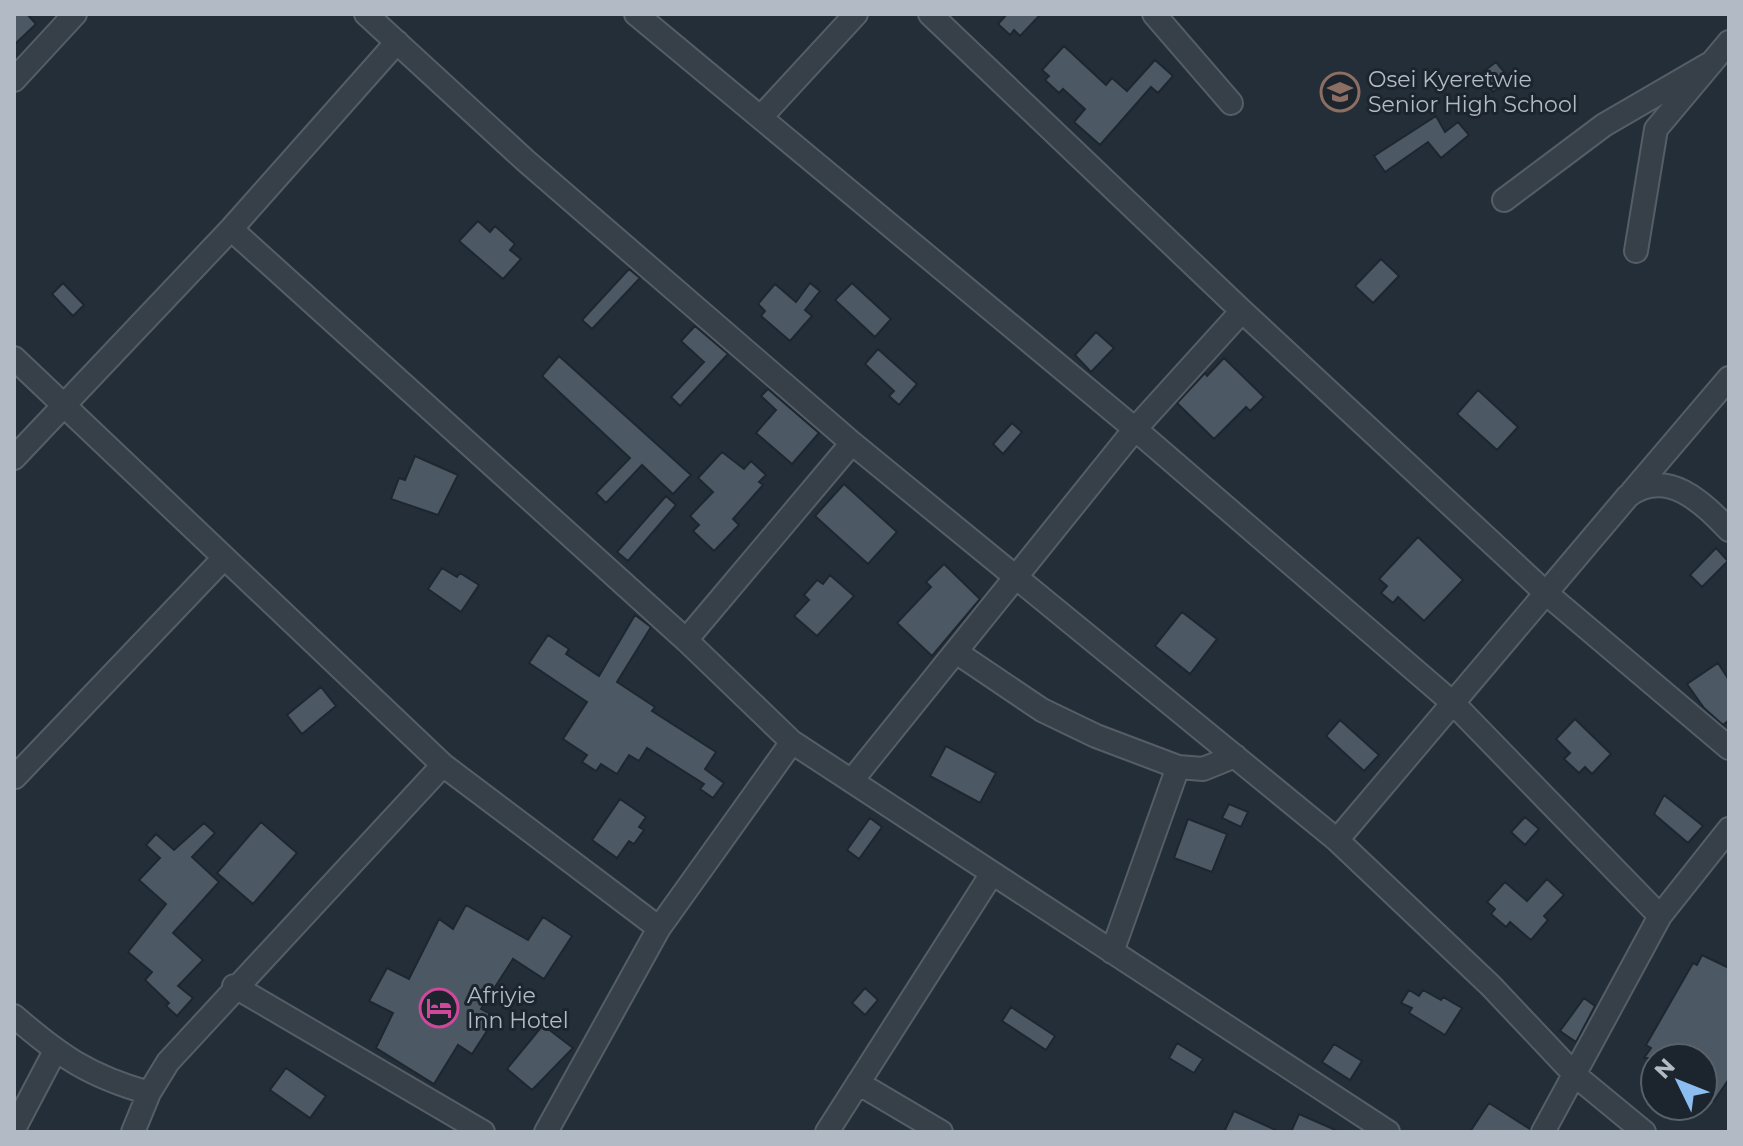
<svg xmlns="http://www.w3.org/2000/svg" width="1743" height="1146" font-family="Montserrat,sans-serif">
  <rect width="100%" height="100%" fill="#232e38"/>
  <path fill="#4c5964" stroke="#1e2730" stroke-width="2" d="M14,14H27L36,24L14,45Z
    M1007,14H1041L1020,36L1014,30L1010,35L998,24Z
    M1064,46L1106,85L1112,78L1127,91L1155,60L1173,76L1158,93L1151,87L1100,145L1074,122L1085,109L1063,89L1059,93L1045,80L1049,76L1042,70Z
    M1496,62L1509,78L1493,92L1479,75Z
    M1436,116L1445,132L1458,122L1469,135L1441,158L1428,142L1385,172L1374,156Z
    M478,221L490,232L495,226L515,244L510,250L521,259L503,279L459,241Z
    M1381,259L1399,276L1373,303L1355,286Z
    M629,269L640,278L592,329L582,320Z
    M63,283L84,305L73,316L52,294Z
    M810,283L820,291L805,310L812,316L790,341L761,316L765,311L758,304L775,284L796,302Z
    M852,283L891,319L875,337L835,300Z
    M695,326L728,354L680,406L671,397L704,362L681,341Z
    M1096,332L1114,348L1091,372L1075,355Z
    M878,349L917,384L899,405L889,396L894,391L865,364Z
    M559,356L691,475L673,494L642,465L606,503L596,493L630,458L542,376Z
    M1224,358L1264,397L1250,411L1246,407L1214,439L1177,403L1205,373L1207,376Z
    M768,389L819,433L792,464L756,433L776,410L761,396Z
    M1478,390L1518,427L1497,450L1457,414Z
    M1012,423L1022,432L1003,454L993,444Z
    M722,452L744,469L751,461L766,475L759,482L763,485L733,519L739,525L714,551L693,531L699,525L690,516L713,492L698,478Z
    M415,456L458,475L438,515L391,499L399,478L405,480Z
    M844,484L897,532L868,564L815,516Z
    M666,496L676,505L628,561L617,552Z
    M1418,537L1463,580L1424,621L1398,597L1393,603L1381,593L1387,586L1379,579Z
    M1716,548L1728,561L1702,587L1690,575Z
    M944,564L980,599L932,656L897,623L931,587L926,582Z
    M442,568L457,577L460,573L479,585L461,612L428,589Z
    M830,575L854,596L817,636L794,616L809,600L804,595L817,580L823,584Z
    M1182,612L1217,639L1190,674L1155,646Z
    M635,615L651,627L617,682L655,707L652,711L716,752L705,769L724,783L713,798L700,789L704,784L647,748L639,761L629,755L617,774L601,764L596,771L582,762L587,755L563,739L587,702L529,663L548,635L569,649L566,654L599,676Z
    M1718,663L1729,680V720L1723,725L1704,708L1687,684Z
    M321,687L336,706L302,734L287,715Z
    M1575,719L1611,754L1592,774L1585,767L1579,773L1564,759L1570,753L1556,739Z
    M1340,720L1379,755L1364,771L1326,736Z
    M946,746L996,773L980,803L930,776Z
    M1664,795L1703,826L1688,843L1654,814Z
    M620,799L646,817L639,827L644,830L634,844L629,841L617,858L592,840Z
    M1229,804L1248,812L1241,827L1222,818Z
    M1525,817L1539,829L1525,845L1511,832Z
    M870,818L882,827L859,859L847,850Z
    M1188,819L1227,834L1212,872L1174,858Z
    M261,822L297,853L253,904L217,873Z
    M204,823L215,833L192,857L219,882L173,933L203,960L178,986L193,998L177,1016L166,1006L169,1003L145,980L152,972L128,952L166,904L139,880L160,858L146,845L156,834L174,850Z
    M1547,879L1564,895L1544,916L1548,920L1531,940L1510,922L1506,927L1491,914L1495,909L1487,902L1505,882L1527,901Z
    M466,905L528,940L543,917L572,936L544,979L513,959L481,1009L496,1017L472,1054L458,1045L434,1084L376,1048L393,1013L369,1001L387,968L409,979L439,919L453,929Z
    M1702,955L1729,968V1079L1714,1101L1703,1094V1058H1644L1651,1048L1646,1045L1693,963L1697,965Z
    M865,988L878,1000L865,1015L852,1003Z
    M1409,990L1419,996L1423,990L1441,1000L1443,997L1462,1008L1445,1035L1409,1013L1412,1008L1401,1003Z
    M1584,998L1595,1006L1576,1042L1560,1031Z
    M1011,1007L1055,1036L1046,1050L1002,1021Z
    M543,1025L573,1048L532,1090L507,1069Z
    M1177,1043L1203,1059L1194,1073L1169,1058Z
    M1334,1044L1362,1061L1350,1080L1322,1062Z
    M286,1068L326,1096L310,1118L270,1090Z
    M1489,1103L1530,1129L1529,1132H1470Z
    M1234,1111L1280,1132H1224Z
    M1299,1114L1340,1132H1291Z"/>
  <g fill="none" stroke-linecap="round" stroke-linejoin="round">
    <g stroke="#555e67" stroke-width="26">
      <path id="minor" d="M366,14L526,161L852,443L1337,840L1491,986L1576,1076L1644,1132
        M636,14L1135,429L1454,704L1660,916
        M930,14L1242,311L1547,594L1729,748
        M1154,14L1231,103
        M14,80L75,14
        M761,117L856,14
        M1504,200L1604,125L1709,64
        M231,229L686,640L792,742L1388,1132
        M1636,251L1656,129L1729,42
        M14,358L443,765L659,928
        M14,458L231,229L397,42
        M1632,492L1729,378
        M686,640L852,443
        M956,652L1042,710L1096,736L1178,767L1203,769L1235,756
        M15,777L223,559
        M853,779L1135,429L1242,311
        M1337,840L1628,496C1666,467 1703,502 1729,530
        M1112,952L1178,767
        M234,986L483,1132
        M14,1016C60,1056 89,1076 149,1093
        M858,1083L941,1132
        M14,1129L55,1051
        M133,1132L149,1093L168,1062L443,765
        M546,1132L659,928L792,742
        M827,1132L991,875
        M1543,1132L1660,916L1729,829"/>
    </g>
    <use href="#minor" stroke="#374049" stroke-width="22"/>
  </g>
  <defs>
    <g id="school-ring" transform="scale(2)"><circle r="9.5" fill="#1c252e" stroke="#8d6e63" stroke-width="1.5"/><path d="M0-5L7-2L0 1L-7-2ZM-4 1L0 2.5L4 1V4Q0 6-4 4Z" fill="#8d6e63"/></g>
    <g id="hotel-ring" transform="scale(2)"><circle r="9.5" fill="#1c252e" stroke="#d1479c" stroke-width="1.5"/><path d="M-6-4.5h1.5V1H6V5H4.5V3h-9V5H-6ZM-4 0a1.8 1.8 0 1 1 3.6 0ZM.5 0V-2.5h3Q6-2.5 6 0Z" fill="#d1479c"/></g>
  </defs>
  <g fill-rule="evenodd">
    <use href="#school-ring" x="1340" y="92"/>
    <use href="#hotel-ring" x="439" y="1008"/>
  </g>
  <g text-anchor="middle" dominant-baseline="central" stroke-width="6" stroke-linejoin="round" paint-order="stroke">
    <g font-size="22" fill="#b2bbc5" stroke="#1c252e" text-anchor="start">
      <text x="1368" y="79">Osei Kyeretwie<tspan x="1368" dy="25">Senior High School</tspan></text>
      <text x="467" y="995">Afriyie<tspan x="467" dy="25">Inn Hotel</tspan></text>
    </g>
  </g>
  <rect width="1743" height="1146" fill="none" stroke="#b2bbc5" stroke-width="32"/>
  <g transform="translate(1679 1082) rotate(313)"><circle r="38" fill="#1c252e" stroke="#58616a" stroke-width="2"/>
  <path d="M0-6L14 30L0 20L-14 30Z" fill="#8bbdf0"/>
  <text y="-12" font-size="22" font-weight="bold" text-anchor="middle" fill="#b2bbc5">N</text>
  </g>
</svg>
